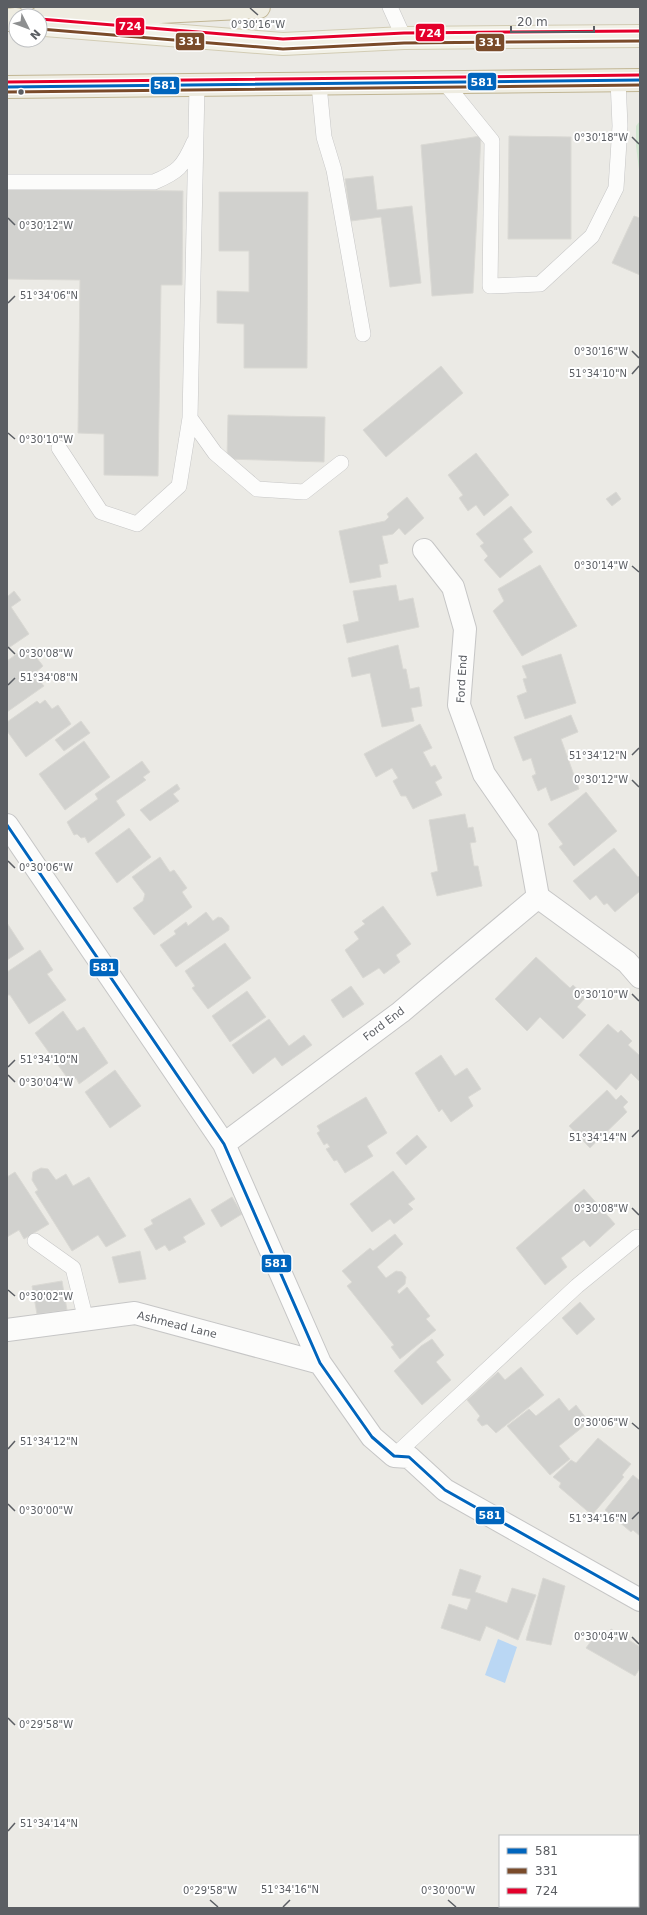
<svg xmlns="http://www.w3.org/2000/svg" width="647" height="1915" font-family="'DejaVu Sans',sans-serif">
  <rect width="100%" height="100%" fill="#ebeae5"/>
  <path fill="#d3e6d2" d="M640,121V177L636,146V126Z"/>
  <path fill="#bad7f4" d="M498,1639L517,1647L505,1683L485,1675Z"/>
  <path fill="#d1d1ce" stroke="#dad9d4" d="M481,136L473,293L432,296L421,145Z
    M509,136L571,137V239H508Z
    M373,176L377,210L412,206L421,283L390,287L381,217L351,221L345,179Z
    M7,189L183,191L182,285H161L158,476L104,475V434L78,433L80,280L7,279Z
    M219,192H308L307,368H244V324L217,323V291L249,292V251H219Z
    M634,216L640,218V275L612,263Z
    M441,366L463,393L386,457L363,430Z
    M228,415L325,417L324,462L227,459Z
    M476,453L509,495L484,516L476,505L468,511L459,498L463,495L448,475Z
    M616,492L621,499L612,506L606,499Z
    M407,497L424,518L405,535L399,528L393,534L382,536L388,563L379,565L381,577L350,583L339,531L385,521L389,517L387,514Z
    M511,506L532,532L523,539L533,552L500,578L484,560L488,556L480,546L484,543L476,534Z
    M540,565L577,626L522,656L493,611L504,601L498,589Z
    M396,585L399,601L413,598L419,627L347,643L343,625L359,621L353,591Z
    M14,591L21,600L11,607L29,634L7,649V597Z
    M398,645L403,669H406L410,689L419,687L422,706L411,708L414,721L382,727L370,673L352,677L348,658Z
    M30,649L43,666L34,674L44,686L7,712V661L18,653L21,656Z
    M561,654L576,703L525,719L517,696L527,692L523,679L527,678L522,666Z
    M45,700L52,709L58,705L71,724L26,757L7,731V722L37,701L40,704Z
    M571,715L578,732L561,739L579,789L551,801L546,787L538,791L532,776L536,774L531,758L523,761L514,737Z
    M81,721L90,733L64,751L55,740Z
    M420,724L432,748L423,752L431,767L435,765L442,778L435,782L442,795L413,809L406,796H401L393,781L398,778L392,768L376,777L364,754Z
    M84,741L110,777L65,810L39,774Z
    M142,761L150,772L143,777L146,780L116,801L125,815L88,843L85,837L81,838L77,834L74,835L67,822L98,799L95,794Z
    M177,784L180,789L173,794L179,801L150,821L140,810Z
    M586,792L617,831L574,866L559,847L563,844L548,824Z
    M465,814L468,828L473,827L476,842L470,843L474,866H478L482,886L437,896L431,873L438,871L429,820Z
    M129,828L151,857L117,883L95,853Z
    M614,848L638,877L640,875V891L615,912L607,903L604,905L596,895L590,900L573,881Z
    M160,857L170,872L174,870L187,888L182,892L192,907L154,935L133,908L143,901L145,894L132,877Z
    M383,906L411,944L396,955L400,962L384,974L379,968L363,978L345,950L359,939L354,932L365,924L362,921Z
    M206,912L213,921L218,917L222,918L229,926V930L176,967L160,945L176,934L174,931L186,922L188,926Z
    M7,923L24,949L7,960Z
    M225,943L251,978L208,1009L192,988L195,986L185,971Z
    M40,950L53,970L47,974L66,1000L29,1024L10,995H7V972Z
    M536,957L570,988L573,985L586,997L577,1007L586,1015L563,1039L540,1017L527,1031L495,999Z
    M351,986L364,1004L343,1018L331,1000Z
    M247,991L266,1017L230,1042L212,1016Z
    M63,1011L77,1031L84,1027L108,1063L79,1084L76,1078L71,1083L35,1033Z
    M269,1019L289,1046L304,1035L312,1045L282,1066L275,1057L253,1074L232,1045Z
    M608,1024L618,1033L621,1030L632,1041L628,1045L640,1056V1082L631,1073L616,1090L579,1055Z
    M441,1055L455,1076L467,1068L481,1089L468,1097L473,1106L451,1122L442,1109L439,1112L415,1073Z
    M115,1070L141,1106L110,1128L85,1092Z
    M607,1090L616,1100L621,1095L628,1102L623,1107L627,1112L590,1148L569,1126Z
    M366,1097L387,1133L367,1146L373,1156L345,1173L337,1160L334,1161L326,1149L330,1147L327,1143L324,1145L317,1133L320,1131L317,1126Z
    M417,1135L427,1147L406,1165L396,1153Z
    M41,1168L48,1169L56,1180L66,1174L73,1186L89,1177L126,1236L106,1247L98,1235L72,1251L35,1192L38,1190L32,1180L33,1172Z
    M393,1171L415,1199L408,1204L413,1209L394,1224L390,1219L372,1232L350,1204Z
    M15,1172L49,1224L24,1239L19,1230L7,1237V1177Z
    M584,1189L615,1224L590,1247L584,1240L561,1258L567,1267L545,1285L516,1248Z
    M232,1197L242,1214L221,1227L211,1210Z
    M190,1198L205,1224L183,1237L186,1242L169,1251L165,1245L156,1250L144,1229L153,1224L151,1220Z
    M395,1234L403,1244L377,1267L386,1278L396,1271L402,1272L406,1277L405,1284L397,1291L399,1294L407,1287L430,1316L426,1319L436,1330L400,1359L391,1347L394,1345L347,1286L352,1282L342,1271L370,1248L373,1251Z
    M140,1251L146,1279L119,1283L112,1257Z
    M62,1281L67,1310L37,1314L32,1286Z
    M580,1302L595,1319L577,1335L562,1318Z
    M432,1339L444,1355L436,1362L451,1380L422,1405L394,1371L421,1346Z
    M521,1367L544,1395L496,1433L487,1424L482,1426L477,1420L480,1416L467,1400L498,1372L505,1380Z
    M559,1398L569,1411L576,1405L589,1422L559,1446L570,1459L550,1475L507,1426L529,1409L536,1416Z
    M598,1438L631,1464L622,1475L624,1477L592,1515L559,1487L561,1483L553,1477L571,1460L576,1463Z
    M633,1475L640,1481V1536L633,1530L631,1532L605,1510Z
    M460,1569L481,1576L475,1592L507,1603L512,1588L536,1595L518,1640L486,1626L480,1641L441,1628L449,1604L467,1610L471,1599L452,1595Z
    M543,1578L565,1586L551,1645L526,1640Z
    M611,1629L640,1647V1668L635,1676L586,1648L594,1637L604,1642Z"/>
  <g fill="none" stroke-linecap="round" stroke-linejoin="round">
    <g stroke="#c6c6c6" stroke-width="16">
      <path id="lane" d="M390,7L404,38
        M445,83L492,141L490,286L540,284L592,236L616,188L620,126L618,80
        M319,85L324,137L334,170L363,334
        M197,86L190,418L215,453L257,489L304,492L341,463
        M7,182H154C178,172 183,167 194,142
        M59,448L101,512L137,524L179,486L190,418
        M35,1241L73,1268L86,1320
        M394,1456L577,1286L637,1237"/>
    </g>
    <g stroke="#c6c6c6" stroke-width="24">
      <path id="street" d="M7,825L224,1144L320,1363L372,1437L394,1456L409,1457L445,1490L640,1600
        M538,897L627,962L640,977
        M224,1144L401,1012L538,897L527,836L484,774L459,705L465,629L453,587L424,550
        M7,1330L135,1313L320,1363"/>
    </g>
    <g stroke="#d2ccb4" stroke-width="24">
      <path id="primary" d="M45,25L283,44L404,38L640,36"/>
    </g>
    <g stroke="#c1b694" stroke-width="24">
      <path id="highway" d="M40,18L259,7
        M7,20L16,19
        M7,87L640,80"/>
    </g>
    <use href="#lane" stroke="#fcfcfb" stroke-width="15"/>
    <use href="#street" stroke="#fcfcfb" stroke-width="22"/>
    <use href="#primary" stroke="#f2f1e7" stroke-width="22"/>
    <use href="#highway" stroke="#eeece1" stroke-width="22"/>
    <g stroke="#fff" stroke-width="6">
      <path id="bus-1" d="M7,87L640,80
        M7,825L224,1144L320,1363L372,1437L394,1456L409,1457L445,1490L640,1600"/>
    </g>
    <g stroke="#fff" stroke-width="6">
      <path id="bus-2" d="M40,29L283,49L404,43L640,41
        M7,92L640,85"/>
    </g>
    <g stroke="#fff" stroke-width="6">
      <path id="bus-3" d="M40,19L283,39L404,33L640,31
        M7,82L640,75"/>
    </g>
    <use href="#bus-1" stroke="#0065bd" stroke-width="3"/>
    <use href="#bus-2" stroke="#7a4b2a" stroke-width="3"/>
    <use href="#bus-3" stroke="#e4002b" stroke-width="3"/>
  </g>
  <path fill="none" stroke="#5b5e63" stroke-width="1.5" d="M250,8L258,15M632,137L639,144M8,218L15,225M8,303L15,296M632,351L639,358M632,374L639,366M8,433L15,439M632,566L639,572M8,647L15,654M8,685L15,678M632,755L639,748M632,780L639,787M8,861L15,868M632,994L639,1001M8,1067L15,1060M8,1075L15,1082M632,1137L639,1130M632,1208L639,1215M8,1290L15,1296M632,1423L639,1429M8,1449L15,1441M8,1504L15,1511M632,1519L639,1512M632,1637L639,1644M8,1718L15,1725M8,1831L15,1823M210,1900L218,1907M448,1900L456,1907M283,1907L290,1900"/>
  <circle fill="#5b5e63" stroke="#fff" stroke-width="1.5" cx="21" cy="92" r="3.5"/>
  <g text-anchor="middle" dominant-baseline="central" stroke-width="4" stroke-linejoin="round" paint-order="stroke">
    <g font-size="11" fill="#5b5e63" stroke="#fff">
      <text transform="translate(462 679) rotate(-87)">Ford End</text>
      <text transform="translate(384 1024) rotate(-37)">Ford End</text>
      <text transform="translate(177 1325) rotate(14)">Ashmead Lane</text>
    </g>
  </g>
  <g font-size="10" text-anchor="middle" fill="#5b5e63" stroke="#fff" stroke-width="4" stroke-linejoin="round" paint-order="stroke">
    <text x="258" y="28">0°30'16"W</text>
    <text x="601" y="141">0°30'18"W</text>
    <text x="46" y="229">0°30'12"W</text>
    <text x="49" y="299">51°34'06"N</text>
    <text x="601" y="355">0°30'16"W</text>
    <text x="598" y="377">51°34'10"N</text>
    <text x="46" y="443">0°30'10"W</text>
    <text x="601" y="569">0°30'14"W</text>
    <text x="46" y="657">0°30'08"W</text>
    <text x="49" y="681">51°34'08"N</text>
    <text x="598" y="759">51°34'12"N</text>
    <text x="601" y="783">0°30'12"W</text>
    <text x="46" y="871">0°30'06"W</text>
    <text x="601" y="998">0°30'10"W</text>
    <text x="49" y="1063">51°34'10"N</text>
    <text x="46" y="1086">0°30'04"W</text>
    <text x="598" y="1141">51°34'14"N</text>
    <text x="601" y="1212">0°30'08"W</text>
    <text x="46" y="1300">0°30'02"W</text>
    <text x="601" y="1426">0°30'06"W</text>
    <text x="49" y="1445">51°34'12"N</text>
    <text x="46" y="1514">0°30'00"W</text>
    <text x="598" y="1522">51°34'16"N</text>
    <text x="601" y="1640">0°30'04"W</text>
    <text x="46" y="1728">0°29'58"W</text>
    <text x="49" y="1827">51°34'14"N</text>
    <text x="290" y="1893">51°34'16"N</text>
    <text x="210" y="1894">0°29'58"W</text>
    <text x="448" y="1894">0°30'00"W</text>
  </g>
  <g stroke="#fff" stroke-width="1.5">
    <rect x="115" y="17" width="30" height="19" rx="4" fill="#e4002b"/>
    <rect x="415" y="23" width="30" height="19" rx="4" fill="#e4002b"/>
    <rect x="175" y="32" width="30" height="19" rx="4" fill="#7a4b2a"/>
    <rect x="475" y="33" width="30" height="19" rx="4" fill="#7a4b2a"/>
    <rect x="467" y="72" width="30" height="19" rx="4" fill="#0065bd"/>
    <rect x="150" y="76" width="30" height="19" rx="4" fill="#0065bd"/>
    <rect x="89" y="958" width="30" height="19" rx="4" fill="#0065bd"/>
    <rect x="261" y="1254" width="31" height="19" rx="4" fill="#0065bd"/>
    <rect x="475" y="1506" width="30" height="19" rx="4" fill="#0065bd"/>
  </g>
  <g font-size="11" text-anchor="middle" font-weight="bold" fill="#fff">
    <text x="130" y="30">724</text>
    <text x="430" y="37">724</text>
    <text x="190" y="45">331</text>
    <text x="490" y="46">331</text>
    <text x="482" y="86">581</text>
    <text x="165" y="89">581</text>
    <text x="104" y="971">581</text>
    <text x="276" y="1267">581</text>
    <text x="490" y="1519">581</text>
  </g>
  <rect width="647" height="1915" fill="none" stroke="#5b5e63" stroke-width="16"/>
  <rect x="499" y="1835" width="140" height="72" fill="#ffffff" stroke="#bdbfc1"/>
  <rect x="507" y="1848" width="20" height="6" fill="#0065bd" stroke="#bdbfc1"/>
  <text x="535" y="1855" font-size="12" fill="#5b5e63">581</text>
  <rect x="507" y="1868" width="20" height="6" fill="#7a4b2a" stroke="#bdbfc1"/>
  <text x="535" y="1875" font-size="12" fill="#5b5e63">331</text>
  <rect x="507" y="1888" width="20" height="6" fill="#e4002b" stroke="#bdbfc1"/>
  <text x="535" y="1895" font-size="12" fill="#5b5e63">724</text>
  <g transform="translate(28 28) rotate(132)"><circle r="19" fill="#ffffff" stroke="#bdbfc1"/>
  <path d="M0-3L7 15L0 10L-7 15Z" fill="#8d8f90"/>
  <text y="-6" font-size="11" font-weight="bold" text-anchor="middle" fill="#5b5e63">N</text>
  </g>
  <path d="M511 26v6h83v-6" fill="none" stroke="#5b5e63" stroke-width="2"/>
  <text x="517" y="26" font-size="12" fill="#5b5e63" stroke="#ffffff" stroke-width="3" paint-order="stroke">20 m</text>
</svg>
